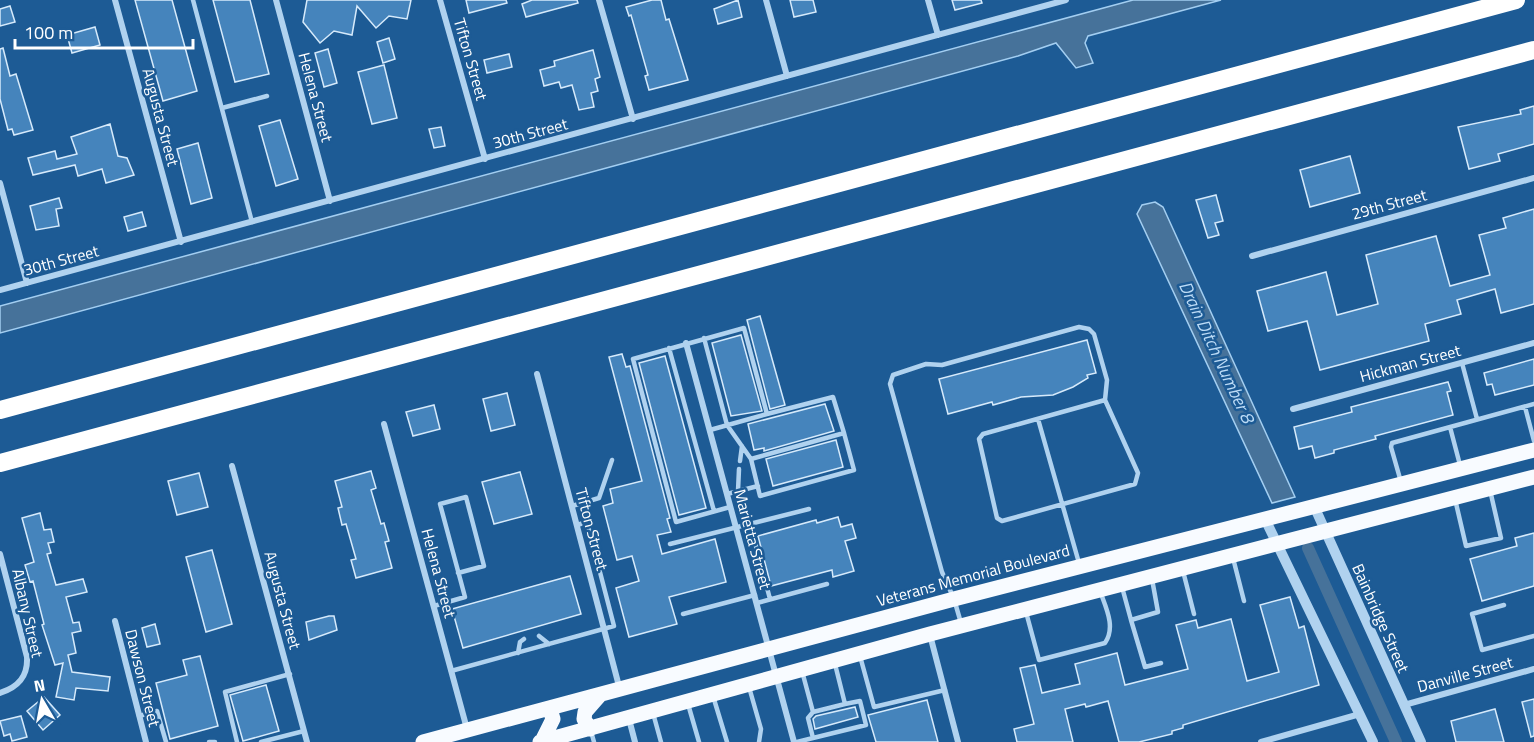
<svg xmlns="http://www.w3.org/2000/svg" width="1534" height="742" font-family="'Titillium Web',sans-serif">
  <rect width="100%" height="100%" fill="#1d5b95"/>
  <path fill="#46729a" stroke="#a3cef1" stroke-width="1.5" d="M1133,0H1221L1088,36L1085,43L1093,63L1076,68L1056,43L1018,56L0,333V306Z
    M1155,202L1163,207L1295,497L1272,503L1137,214L1142,205Z"/>
  <g fill="none" stroke-linecap="round" stroke-linejoin="round">
    <path stroke="#46729a" stroke-width="12" d="M1308,548L1396,742"/>
  </g>
  <path fill="#4584bc" stroke="#d6eafb" stroke-width="1.5" d="M135,0H172L197,91L163,101Z
    M213,0H250L269,74L235,82Z
    M307,0H411L407,19L389,16L376,28L357,6L352,35L334,31L320,43L303,22Z
    M466,0H506L507,3L469,13Z
    M532,0H577L578,3L526,17L522,4Z
    M652,0H661L666,20L669,19L688,80L649,90L645,76L648,75L631,15L629,16L626,7Z
    M738,0L742,17L718,24L714,9Z
    M790,0H813L816,12L794,17Z
    M952,0H981L982,3L955,10Z
    M10,6L15,22L0,26V9Z
    M95,27L100,45L72,53L67,35Z
    M389,38L395,59L383,63L377,42Z
    M3,48L10,76L16,74L33,130L14,135L12,129L8,130L0,99V49Z
    M328,49L337,83L324,87L315,53Z
    M593,50L600,77L595,79L598,91L591,93L594,107L579,110L572,85L561,88L559,82L544,86L540,70L555,66L554,61Z
    M509,54L512,67L487,73L484,60Z
    M384,65L397,118L372,124L358,72Z
    M1534,106V144L1498,154L1500,161L1469,169L1458,127L1521,114L1520,110Z
    M280,120L298,179L276,186L259,126Z
    M110,124L118,156L127,158L134,175L106,183L102,169L78,176L75,165L33,175L28,158L55,151L57,159L77,154L71,137Z
    M441,127L445,146L434,148L429,129Z
    M198,143L212,198L191,204L177,149Z
    M1350,156L1360,193L1310,207L1300,170Z
    M1216,195L1223,221L1215,223L1219,235L1208,238L1196,200Z
    M59,198L62,208L56,209L59,226L36,230L30,206Z
    M1534,209V304L1501,313L1495,289L1457,300L1461,314L1425,324L1429,341L1320,370L1307,321L1268,331L1257,291L1326,272L1337,315L1378,304L1366,255L1436,236L1450,286L1490,275L1479,235L1506,228L1503,218Z
    M142,212L146,226L128,231L124,217Z
    M760,316L785,405L770,409L747,320Z
    M741,335L762,411L731,416L712,343Z
    M1087,340L1096,373L1087,375L1088,378L1073,387L1053,395L1021,397L993,405L992,402L948,414L939,379Z
    M622,354L626,367L630,366L670,518L667,519L671,532L657,535L662,554L715,539L726,582L669,597L677,624L629,637L616,588L639,581L632,556L617,560L603,506L613,503L610,489L642,481L609,357Z
    M665,356L706,508L679,515L639,363Z
    M1534,359V385L1495,395L1492,384L1487,385L1484,373Z
    M1448,382L1451,391L1447,392L1453,415L1375,436L1376,439L1334,450V453L1315,458L1312,446L1299,449L1294,427L1352,412L1351,407Z
    M507,393L515,425L491,431L483,399Z
    M825,404L834,431L764,451V448L754,450L748,424Z
    M434,405L440,429L413,436L406,412Z
    M836,440L843,467L773,486L766,459Z
    M371,471L376,488L371,490L381,524L384,523L389,541L385,542L392,568L356,578L351,560L356,559L346,524L342,525L338,508L342,507L335,481Z
    M520,472L532,514L494,524L482,482Z
    M199,473L208,507L177,515L168,481Z
    M40,513L44,530L51,529L54,542L48,543L51,553L47,554L56,585L83,579L87,592L66,597L73,623L79,622L81,631L72,633L76,653L68,655L72,672L110,677L108,691L76,688L74,700L56,697L63,663L55,665L42,625L44,624L33,581L30,582L25,565L34,562L22,518Z
    M838,517L841,527L852,524L856,538L845,541L854,571L833,577L832,570L771,586L758,536L816,520L817,523Z
    M1534,533V586L1482,601L1470,559L1517,546L1515,538Z
    M212,550L232,624L206,632L186,557Z
    M570,576L581,614L463,648L452,609Z
    M1290,597L1299,628L1304,626L1319,685L1183,725V728L1172,731V734L1139,742H1119L1108,701L1086,707L1085,704L1065,709L1073,742H1017L1014,729L1034,724L1020,668L1035,665L1042,693L1080,684L1075,664L1117,653L1125,685L1188,669L1176,625L1196,620L1198,628L1231,619L1247,681L1279,672L1260,605Z
    M329,616H334L337,630L309,640L306,622Z
    M155,624L160,644L147,647L142,628Z
    M200,656L218,726L170,739L156,683L187,675L183,660Z
    M266,685L279,731L243,741L230,695Z
    M44,697L60,715L43,730L27,711Z
    M1534,699V736L1531,737L1522,702Z
    M927,700L938,742H876L868,715Z
    M855,707L858,717L815,729L813,719L816,716Z
    M1495,709L1504,742H1456L1451,721Z
    M21,716L27,737L12,741L10,734L4,736L0,721Z"/>
  <g fill="none" stroke-linecap="round" stroke-linejoin="round">
    <path stroke="#b0d2ef" stroke-width="4.5" d="M193,0L252,222
      M222,108L267,96
      M704,338L727,425L751,459L844,433L854,470L760,496L751,459
      M669,348L714,511
      M1462,363L1477,419
      M1525,407L1534,441
      M767,414L833,397L844,433
      M1038,419L1079,563
      M1450,427L1460,465
      M710,430L767,414L744,328L633,359L676,522L730,507
      M740,461L742,446
      M1401,482L1391,447L1392,443L1534,404
      M738,491L739,469
      M727,494L758,486
      M1455,499L1466,546L1501,538L1490,490
      M572,506L599,498L612,460
      M750,524L770,599
      M670,544L809,509
      M1233,558L1244,601
      M1183,571L1194,614
      M1122,587L1131,620L1158,612L1152,579
      M757,603L827,584
      M1504,605L1472,614L1482,650L1534,636
      M434,606L465,597L440,504L466,497L484,566L458,573
      M1026,612L1039,660L1105,643C1116,627 1106,608 1100,591
      M683,614L755,595
      M1131,620L1145,667L1161,663
      M961,623L954,599L942,572L890,384L893,375L926,364L942,365L1079,327L1089,329L1094,334L1107,380L1105,400L1138,473L1135,484L1002,521L997,518L979,439L983,434L1105,400
      M539,636L549,644
      M518,653L520,642L524,639
      M860,656L874,707L945,690
      M451,671L614,626L587,522L577,525
      M802,671L813,712L845,704L835,664
      M749,687L761,729L759,742
      M713,696L727,742
      M688,704L699,742
      M653,713L661,742
      M139,716L157,711L166,742
      M591,731L594,742
      M813,738L866,725L860,701L845,704
      M209,742H215
      M237,742L225,692L290,674
      M261,742L304,731
      M797,742L813,738L808,718L813,712"/>
    <path stroke="#b0d2ef" stroke-width="6" d="M115,0L181,242
      M276,0L330,201
      M440,0L485,159
      M599,0L633,119
      M766,0L787,76
      M928,0L938,35
      M0,183L27,283
      M1252,256L1534,178
      M0,290L1066,0
      M686,343L794,742
      M537,374L620,690
      M1293,409L1534,343
      M384,424L467,729
      M232,466L307,742
      M0,554L27,657C28,676 19,687 0,693
      M115,621L146,742
      M930,635L958,742
      M1404,705L1534,669
      M629,719L635,742
      M1261,742L1360,714"/>
    <path stroke="#b0d2ef" stroke-width="10" d="M1314,506L1421,742
      M1265,519L1373,742"/>
    <path stroke="#f8fbff" stroke-width="15" d="M590,729L584,719L585,712L599,696
      M542,741L553,719L550,709
      M423,742L954,599L1534,450
      M540,742L930,634L1534,477"/>
    <path stroke="#fff" stroke-width="18" d="M0,410L1516,0
      M0,463L1534,50"/>
  </g>
  <g text-anchor="middle" dominant-baseline="central" stroke-width="5" stroke-linejoin="round" paint-order="stroke">
    <g font-size="16" fill="#fff" stroke="#1d5b95">
      <text transform="translate(471 59) rotate(74)">Tifton Street</text>
      <text transform="translate(316 97) rotate(75)">Helena Street</text>
      <text transform="translate(161 117) rotate(75)">Augusta Street</text>
      <text transform="translate(530 133) rotate(-15)">30th Street</text>
      <text transform="translate(1389 204) rotate(-15)">29th Street</text>
      <text transform="translate(61 260) rotate(-15)">30th Street</text>
      <text transform="translate(1410 363) rotate(-15)">Hickman Street</text>
      <text transform="translate(592 529) rotate(75)">Tifton Street</text>
      <text transform="translate(753 539) rotate(75)">Marietta Street</text>
      <text transform="translate(439 573) rotate(75)">Helena Street</text>
      <text transform="translate(973 575) rotate(-15)">Veterans Memorial Boulevard</text>
      <text transform="translate(283 600) rotate(75)">Augusta Street</text>
      <text transform="translate(28 613) rotate(77)">Albany Street</text>
      <text transform="translate(1381 618) rotate(66)">Bainbridge Street</text>
      <text transform="translate(1465 674) rotate(-15)">Danville Street</text>
      <text transform="translate(143 678) rotate(76)">Dawson Street</text>
    </g>
    <g font-size="18" font-style="italic" fill="#bcdbf6" stroke="#1d5b95">
      <text transform="translate(1217 352) rotate(65)">Drain Ditch Number 8</text>
    </g>
  </g>
  <g transform="translate(42 700) rotate(350)" stroke="#1d5b95" stroke-width="4.5" paint-order="stroke">
  <path d="M0-4.5L10 22L0 15L-10 22Z" fill="#ffffff"/>
  <text y="-9" font-size="16" font-weight="bold" text-anchor="middle" fill="#ffffff">N</text>
  </g>
  <path d="M15 39v9h178v-9" fill="none" stroke="#ffffff" stroke-width="3"/>
  <text x="24" y="39" font-size="18" fill="#ffffff" stroke="#1d5b95" stroke-width="4.5" paint-order="stroke">100 m</text>
</svg>
